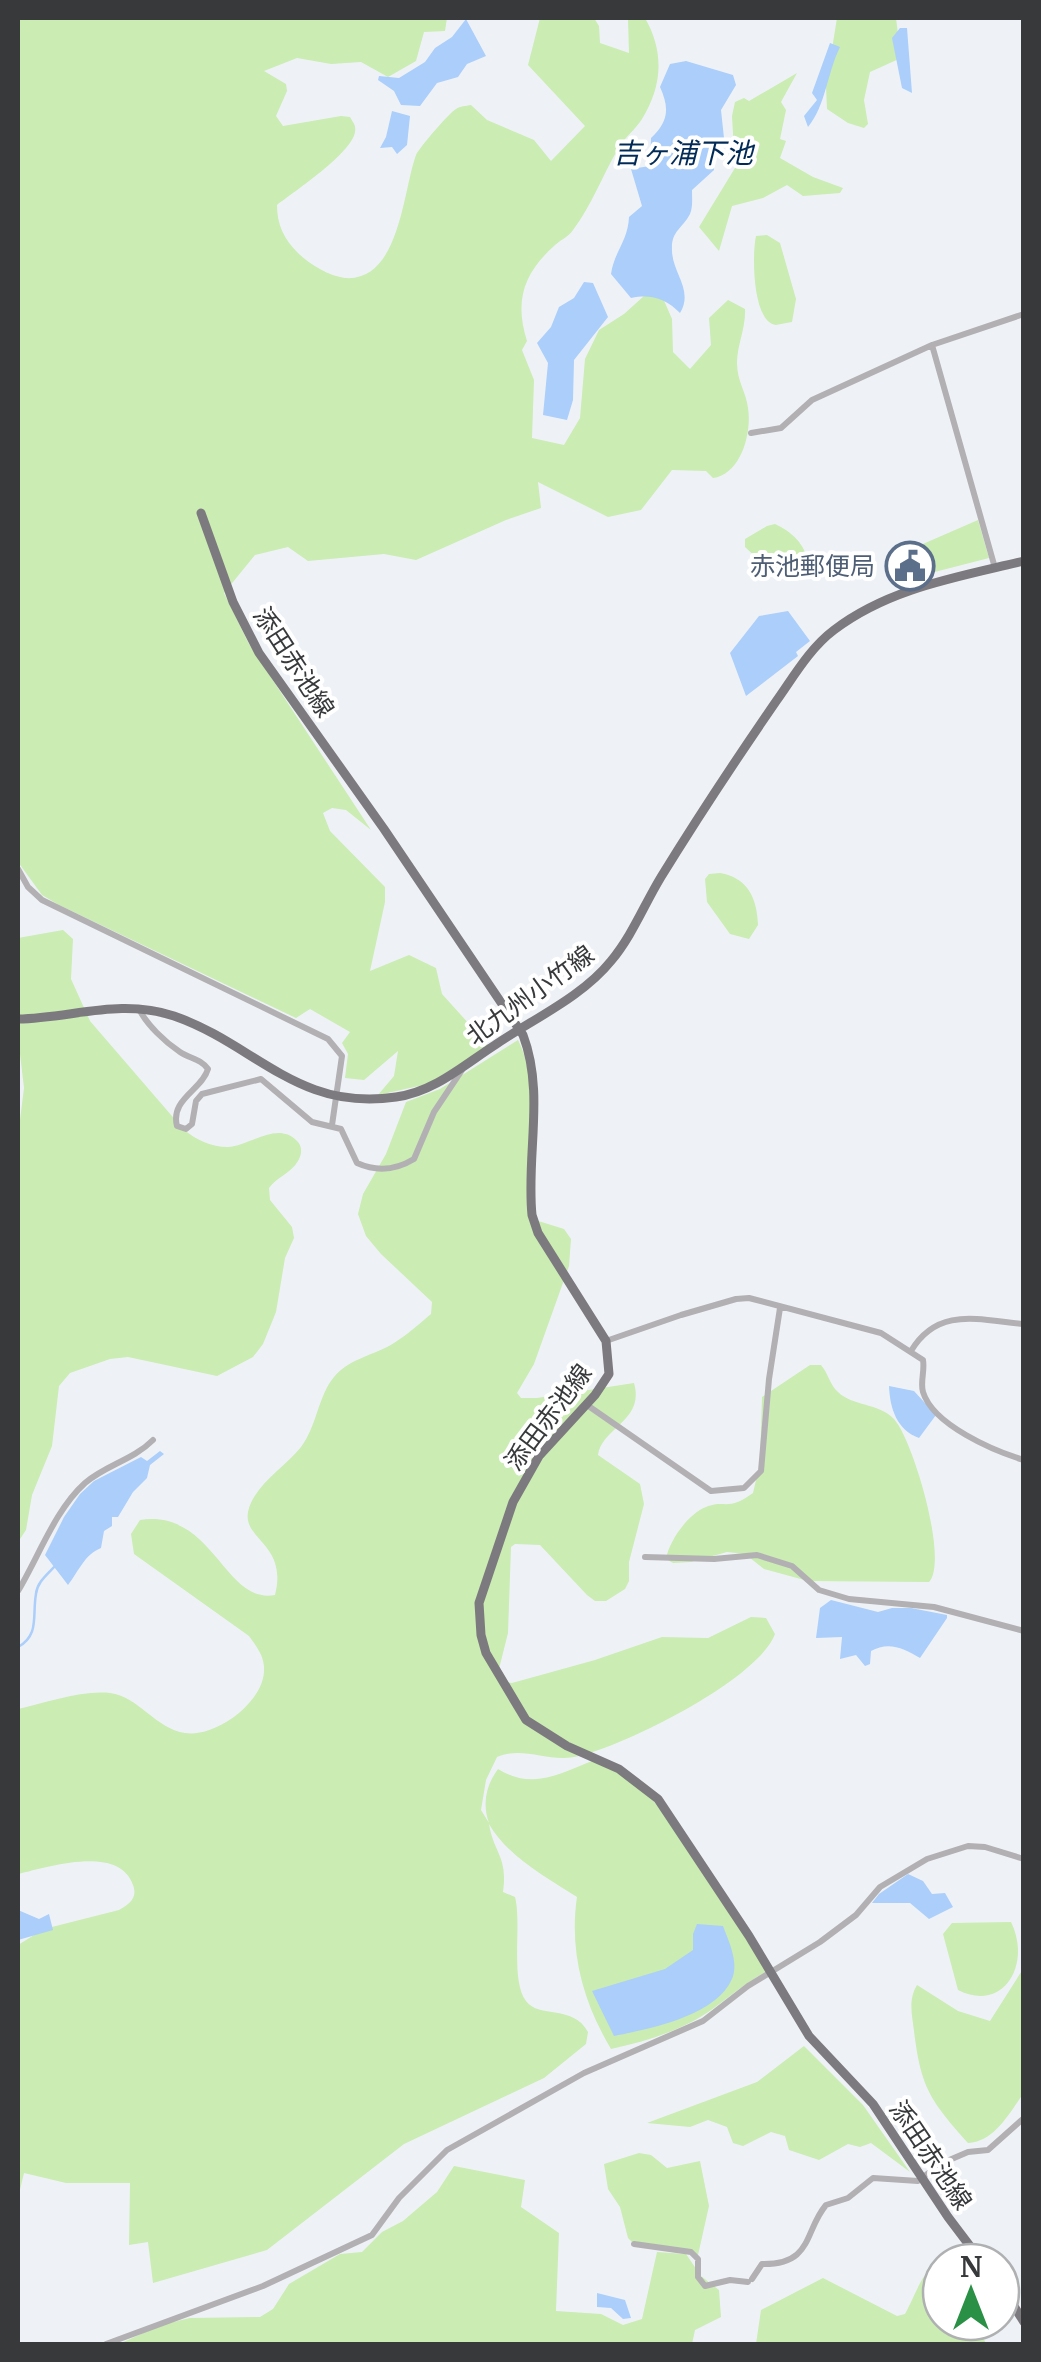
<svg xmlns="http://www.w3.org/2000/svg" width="1041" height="2362" font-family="Merriweather,'Noto Sans JP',serif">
  <rect width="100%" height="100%" fill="#eef2f6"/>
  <path fill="#cbecb3" d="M18,18H447L445,31L424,32L416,61L388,77L361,62L331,64L297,58L264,71L286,84L287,91L276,116L283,126L341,116L350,117C354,124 356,125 355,132C352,153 295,191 277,205C277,225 284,239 298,253C309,264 329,276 345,278C400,282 403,190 416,155C419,148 450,112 456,109C460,106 466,106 471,105L487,120L534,140L551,161L585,126L528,65L540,18H594L599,26L600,43L629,53L628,18H645C664,51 663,85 642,119C635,130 624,138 618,149C602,176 592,205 573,230C568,237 562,239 555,245C524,273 514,300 527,341L522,350L534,380L532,438L564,445L580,418L585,359L599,330L624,314L644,296L659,289L672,319L673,352L690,369L711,345L709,318L728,300L745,309C746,328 737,345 737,363C737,381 746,392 748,408C752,433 741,474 713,478L706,471L672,470L641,510L608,517L538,482L541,508L506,520L416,560L384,554L308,561L288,547L255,555L224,593L249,644L371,830L346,810L332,808L323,813L330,831L385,887V902L370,971L409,955L436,968L442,994L489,1046L428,1084L378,1095L394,1076L398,1051L364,1080L345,1078L348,1054L342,1043L350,1032L310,1009L296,1018L59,905L42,895L18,862Z
    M837,18H896L901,58L870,72L864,100L868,124L864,128L848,123L827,109L826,86Z
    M797,73L781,102L786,110L780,139L786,141L780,158L813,177L843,188L840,193L803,196L787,185L763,198L732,206L719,251L699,227L735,168L732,116L735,102L744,98L749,101Z
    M767,235L780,243L796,299L792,322C790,322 777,325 776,325C752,322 752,254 756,236Z
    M978,520L989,558L923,575L916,547Z
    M775,524C798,534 820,560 796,579L774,574L745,547V539L767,526Z
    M720,873C748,878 757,898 758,925L749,939L730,934L707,902L705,879L709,874Z
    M63,930L73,939L71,979L90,1021L184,1130C197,1140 211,1147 228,1147C249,1146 277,1121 296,1140C303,1146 302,1154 298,1161C291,1173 277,1177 269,1188L270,1200L292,1227L294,1238L285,1258L276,1312L263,1344L253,1357L217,1376L128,1357L110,1359L70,1373L59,1386L52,1446L32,1495L26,1530L18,1542V1136L24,1088L18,1037V938Z
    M518,1040C540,1082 531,1169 532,1219L564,1229L571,1239L569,1266L534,1364L517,1393L521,1398H537L634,1383C645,1421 602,1427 598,1455L640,1484L644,1504L629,1562V1581L625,1589L606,1601H595L587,1595L540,1545L515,1544L511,1547L508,1633L499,1669L503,1682L512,1683L595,1660L662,1637L708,1638L751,1617L766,1618L775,1634C758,1680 621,1748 574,1757C548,1762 522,1746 497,1757L486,1780L481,1810L489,1823C482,1804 486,1785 498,1769C534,1791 559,1773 595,1760C622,1773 644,1788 662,1811L733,1914L766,1972C745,1983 732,1995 714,2008C684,2030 647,2041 611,2049C583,2002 569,1951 577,1897C547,1878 507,1856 489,1824C494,1854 508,1856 503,1892L515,1897C522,1924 510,1980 526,2001C539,2019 573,2004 588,2032L586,2044L544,2078L404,2144L267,2250L153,2283L148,2242L129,2245L130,2183H66L24,2173L18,2198V1945L44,1929L119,1910C129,1904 138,1898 133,1885C119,1844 48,1867 18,1874V1709C46,1703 81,1690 110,1693C138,1696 156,1729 185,1733C215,1738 263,1703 264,1671C265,1657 257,1647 249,1636L134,1554L131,1534L140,1520C214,1509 224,1605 275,1595C288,1544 243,1540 248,1512C253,1486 285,1467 301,1447C317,1426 318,1396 334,1377C350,1358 375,1355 394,1343C407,1335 419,1324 431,1314L432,1302L381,1254L366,1236L358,1214L363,1194L386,1154L406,1102L440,1089Z
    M810,1365H821C828,1373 830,1385 838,1392C852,1406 879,1403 894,1419C913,1440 949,1561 929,1582L808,1581L764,1569L745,1554L727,1552L691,1562L673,1563L666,1559C669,1541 688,1514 706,1507C726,1499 727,1512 753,1493L760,1463L762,1397Z
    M1011,1922C1032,1965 1003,2013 958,1990L943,1934L952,1923Z
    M1023,1969V2094C1009,2114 994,2142 968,2143C930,2100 921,2088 914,2031C912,2014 908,2000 917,1985L958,2011L990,2021Z
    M804,2046L863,2105L910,2172L871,2143L860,2147L848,2144L819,2160L789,2150L785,2136L771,2132L743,2146L733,2143L727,2127L708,2120L690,2127L647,2123L757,2082Z
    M639,2153L651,2155L667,2168L700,2161L709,2206L698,2255L634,2244L628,2238L620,2207L608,2189L604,2164Z
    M454,2166L525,2180L521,2207L559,2233L556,2311L601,2314L623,2325L642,2319L657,2252L686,2254L701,2276L719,2290L721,2317L695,2330L692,2344H119L161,2325L190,2318L260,2317L273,2309L289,2284L340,2254L362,2252L382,2232L403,2221L437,2192Z
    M951,2252L955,2262H941V2322H977L986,2344H756L761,2310L823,2278L897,2316L905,2314C922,2282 919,2274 951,2252Z"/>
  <path fill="#abcefb" d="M466,19L486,56L467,64L458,77L437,83L420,106L401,105L394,91L378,80L379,76L399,78L425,62L435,48L452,37Z
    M900,28H907L912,93L902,88L892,38Z
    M830,43L840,47C827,73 826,105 808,127L804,116L817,100L812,93Z
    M686,61L733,75L736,85L721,110L724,138L714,150V170L692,190C692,198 693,207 690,214C682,229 671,231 672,250C672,273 694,290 680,313C665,298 651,294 631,298L611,274C614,252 628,241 629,217L642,206L631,169L650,166L651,138C668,122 670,109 660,87L670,64Z
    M392,111L410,116L407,145L397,154L392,147L380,148L386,137Z
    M584,282L593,283L608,317L574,360L573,400L567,420L543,415L548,363L537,343L551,327L559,307L574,298Z
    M788,611L810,641L796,652L798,656L746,696L730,653L759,616Z
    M889,1386L914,1391L936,1415L919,1438C897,1430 890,1409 889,1386Z
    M160,1451L164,1454L150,1465L147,1478L133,1492L118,1517H112V1526L104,1531L101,1548C84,1555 79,1571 68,1585L45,1555L64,1517L80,1494L94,1481L141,1457L147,1461Z
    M831,1600L878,1612L892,1608H911L947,1615V1618L920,1658C904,1648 888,1641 871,1651L870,1664L865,1666L856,1655L840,1659L842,1637L816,1638L820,1608Z
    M908,1874L923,1881L932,1894L945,1893L953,1907L929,1919L910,1903H872L879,1894Z
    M18,1910L39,1919L49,1914L53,1930L18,1940Z
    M697,1924L723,1926C729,1942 739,1962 732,1979C716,2016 649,2029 614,2036L592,1991L665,1969L693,1950V1934Z
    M597,2293L625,2300L631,2318L623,2319L611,2308L597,2307Z"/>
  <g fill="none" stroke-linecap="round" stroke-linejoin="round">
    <path stroke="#abcefb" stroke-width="2.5" d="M18,1647C40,1635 32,1615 36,1594C37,1582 48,1574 55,1566"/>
    <path stroke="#b2b0b3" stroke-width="6" d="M932,345L995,568
      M751,433L781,428L812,400L932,345L1024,314
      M18,869L28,887L42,900L328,1039L342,1056L332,1125
      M139,1009C147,1025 165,1042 180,1052C191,1059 201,1059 208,1069C202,1090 170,1099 177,1126L186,1129L192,1124L196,1101L202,1094L261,1079L312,1122L341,1129L357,1163C377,1172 396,1170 414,1159L434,1112L462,1070
      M606,1341L681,1315L736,1299L749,1298L881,1333L923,1360C925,1371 920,1382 923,1392C933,1425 994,1451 1024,1460
      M911,1351C938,1306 979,1320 1024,1324
      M587,1405L711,1491L744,1488L761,1471L769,1379L780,1308
      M645,1557L714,1559L757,1555L792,1566L819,1590L849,1599L934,1607L1024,1631
      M18,1591C39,1556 55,1510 85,1483C106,1465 133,1460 153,1440
      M634,2244L691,2252L698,2259V2277L705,2286L730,2280L748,2282
      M752,2279L762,2264C813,2265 804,2231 826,2205L848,2198L873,2178L918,2181L940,2164L968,2152L988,2150L1024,2118
      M106,2344L263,2286L372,2235L399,2198L447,2150L584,2073L703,2021L748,1986L820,1942L856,1915L880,1887L927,1859L968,1846L985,1847L1024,1859"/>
    <path stroke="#7c7a7e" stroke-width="9" d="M201,513L233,602L259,653L384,829L523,1035C545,1093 526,1155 532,1215L538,1233L606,1341L609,1374L595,1395L539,1456L513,1502L479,1603L481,1635L486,1653L526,1720L567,1746L619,1769L658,1799L749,1936L809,2036L873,2104L948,2217L982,2262
      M18,1019C72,1018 120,998 174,1016C255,1044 298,1112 396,1097C434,1092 464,1065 495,1045C533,1019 582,997 611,961C632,936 644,905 661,877C698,817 737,758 777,700C794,676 810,648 834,630C889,588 958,577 1024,561
      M1001,2286L1024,2322"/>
  </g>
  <defs>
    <g id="civic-ring" transform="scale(2.5)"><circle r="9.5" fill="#fff" stroke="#5c6f8a" stroke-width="1.5"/><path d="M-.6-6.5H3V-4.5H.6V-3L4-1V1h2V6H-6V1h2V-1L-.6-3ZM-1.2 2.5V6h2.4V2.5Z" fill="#5c6f8a"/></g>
  </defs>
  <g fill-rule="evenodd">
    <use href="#civic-ring" x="910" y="566"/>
  </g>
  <g text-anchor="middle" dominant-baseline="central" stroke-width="8" stroke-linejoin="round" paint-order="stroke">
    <g font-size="25" fill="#4e5e75" stroke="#fff" text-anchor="end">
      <text x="875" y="566">赤池郵便局</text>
    </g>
    <g font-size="25" fill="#37393b" stroke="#fff">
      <text transform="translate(294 662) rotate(57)">添田赤池線</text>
      <text transform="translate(530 995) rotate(-36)">北九州小竹線</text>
      <text transform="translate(548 1417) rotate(-53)">添田赤池線</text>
      <text transform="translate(931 2155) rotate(56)">添田赤池線</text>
    </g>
    <g font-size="28" font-style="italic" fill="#012a57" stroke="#fff">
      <text x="683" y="153">吉ヶ浦下池</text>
    </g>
  </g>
  <rect width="1041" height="2362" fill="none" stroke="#37393b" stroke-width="40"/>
  <g transform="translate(971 2292)"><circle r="48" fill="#ffffff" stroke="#afb0b1" stroke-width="2.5"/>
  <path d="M0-8L18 38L0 25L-18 38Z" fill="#2a9046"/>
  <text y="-15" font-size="28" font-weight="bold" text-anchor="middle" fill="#37393b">N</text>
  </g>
</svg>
